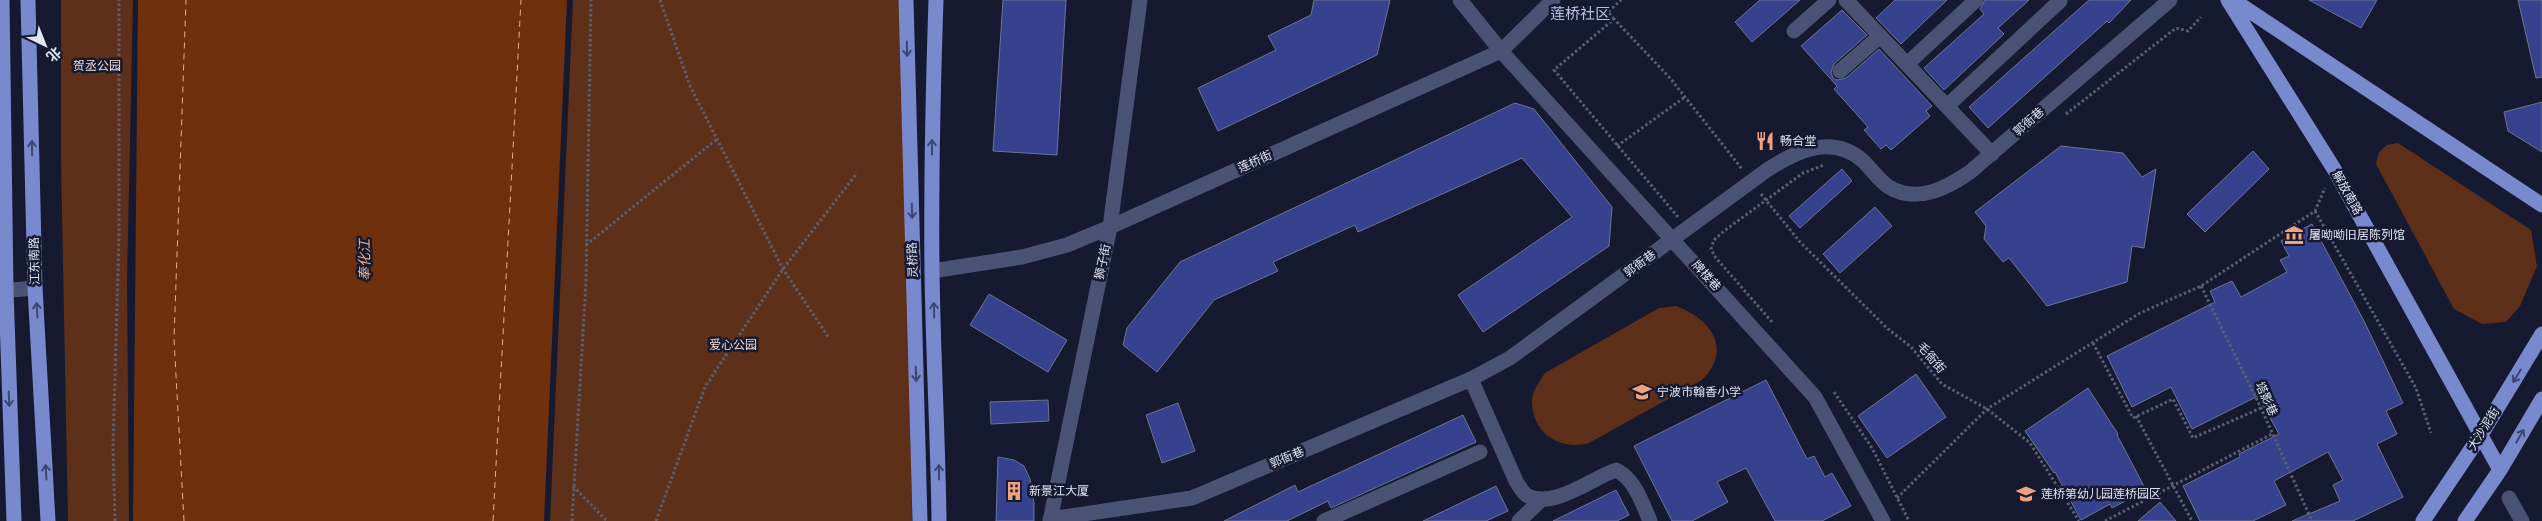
<svg xmlns="http://www.w3.org/2000/svg" width="2542" height="521" font-family="Signika,'Noto Sans SC',sans-serif">
  <rect width="100%" height="100%" fill="#151a31"/>
  <path fill="#5f3019" d="M61,0H133L127,280L129,521H68L61,160Z
    M573,0H904L912,521H550Z
    M2398,143L2531,230L2537,266L2520,306L2506,322L2482,324L2454,309L2376,164L2379,152L2387,145Z
    M1676,306C1711,319 1733,349 1702,380L1589,443C1559,451 1532,433 1532,401C1532,390 1540,381 1545,373L1659,308Z"/>
  <path fill="#6f300d" d="M138,0H567L544,521H133Z"/>
  <g fill="none" stroke-linecap="round" stroke-linejoin="round">
    <path stroke="#f2ac8c" stroke-width="1" stroke-dasharray="6 5" stroke-linecap="butt" d="M184,521L174,339L186,0
      M493,521L521,0"/>
  </g>
  <path fill="#36428e" stroke="#6e7592" d="M1003,0H1066L1057,155L993,151Z
    M1314,0H1390L1377,55L1218,131L1198,88L1276,50L1268,36L1311,15Z
    M1760,0H1800L1752,42L1735,22Z
    M1895,0H1947L1901,44L1876,18Z
    M1985,0H2029L1998,28L2004,34L1944,90L1924,68L1984,14L1980,9Z
    M2089,0H2131L2109,23L2107,21L1988,128L1969,107Z
    M2309,0H2377L2361,28Z
    M2518,0H2542V77L2536,78Z
    M1842,10L1867,35L1834,64L1831,72L1833,78L1837,80L1846,78L1879,49L1932,106L1926,111L1930,116L1891,150L1886,145L1881,149L1864,130L1868,127L1834,89L1837,86L1801,46Z
    M2542,102V152L2508,131L2504,112Z
    M1515,103L1534,109L1612,207L1609,246L1483,332L1458,295L1572,217L1522,158L1358,232L1355,225L1273,262L1278,271L1214,300L1157,372L1123,345L1127,328L1180,262Z
    M2061,146L2123,153L2142,177L2156,169L2144,248L2132,246L2127,282L2047,306L2009,258L2003,262L1984,239L1986,226L1975,212Z
    M2253,151L2269,169L2205,232L2187,214Z
    M1842,169L1852,181L1800,228L1789,216Z
    M1875,207L1892,226L1840,273L1823,254Z
    M2312,224L2364,321L2403,403L2386,411L2397,434L2377,444L2403,497L2353,521H2292L2340,501L2333,485L2343,480L2328,452L2274,481L2286,505L2253,521H2200L2183,486L2240,457L2239,454L2279,434L2258,396L2192,429L2171,387L2132,407L2107,356L2215,302L2210,291L2232,281L2241,297L2287,272L2280,260L2289,256L2281,241Z
    M989,294L1067,340L1048,372L970,325Z
    M1916,374L1946,417L1887,458L1858,416Z
    M1766,380L1807,459L1814,456L1825,477L1832,473L1851,506L1822,521H1775L1746,468L1717,482L1728,502L1692,521H1672L1634,446Z
    M2088,388L2118,434L2117,435L2146,490L2112,508L2110,504L2081,520L2055,472L2054,473L2025,431Z
    M1048,400L1049,421L991,424L990,402Z
    M1178,403L1195,451L1162,463L1146,415Z
    M1463,415L1476,442L1331,508L1328,501L1287,521H1224L1295,485L1298,492Z
    M998,457L1014,460L1024,466L1030,479L1034,503V521H996Z
    M1496,486L1508,511L1486,521H1423Z
    M1616,490L1629,515L1617,521H1553Z
    M2160,502L2176,521H2138Z"/>
  <g fill="none" stroke-linecap="round" stroke-linejoin="round">
    <path stroke="#5a5f74" stroke-width="3" stroke-dasharray="2.5 2.5" stroke-linecap="butt" d="M660,0L690,86L783,269L829,338
      M1614,19L1608,12L1621,0
      M2066,114L2176,28L2188,31L2201,17
      M1617,146L1685,97
      M1761,194L1800,242L1888,329L1911,347L1942,384L1987,409L2030,443L2079,521
      M2315,211L2416,388L2431,433
      M1678,217L1554,70L1614,19L1670,78L1742,169
      M586,245L717,139
      M2201,286L2261,408L2312,521
      M1772,322L1716,258L1711,249L1714,240L1724,231L1803,173L1824,165
      M2093,343L2133,418L2173,399L2193,438L2261,408
      M1834,392L1872,448L1909,521
      M2136,416L2192,521
      M573,486L607,521
      M1897,498L1987,409L2140,313L2201,286L2315,211L2325,188
      M115,521L113,447L119,235V0
      M572,521L586,281L591,0
      M656,521L705,387L783,269L857,173
      M2105,521L2272,434"/>
    <path stroke="#4a5374" stroke-width="15" d="M1460,0L1501,51L1815,397L1883,521
      M1846,0L1992,154
      M1794,31L1829,0
      M1907,64L1976,0
      M1840,71L1880,36
      M1947,106L2060,1
      M932,271L1022,257L1067,245L1110,227L1501,51L1553,0
      M0,291L35,288
      M1471,379L1516,481C1519,486 1523,494 1528,496C1554,509 1592,478 1616,470C1635,479 1642,503 1650,521
      M2509,498L2522,521
      M1050,519L1192,498L1471,379L1510,358L1767,170C1796,151 1831,134 1862,160C1871,168 1879,181 1889,187C1917,204 1947,188 1970,172L2170,0
      M1050,521L1110,227L1140,0
      M1324,521L1480,452
      M1519,521L1541,500"/>
    <path stroke="#7889ce" stroke-width="15" d="M2,0L6,290L14,521
      M28,0L35,288L48,521
      M906,0L920,521
      M936,0C933,90 931,180 932,270C933,354 938,437 939,521
      M2228,0L2334,169L2500,470
      M2233,0L2542,205
      M2423,521L2482,433L2542,334
      M2465,521L2500,470L2542,399"/>
  </g>
  <defs><path id="oneway-shaft" d="M-6 0H5M1.5-3L5.5 0L1.5 3" fill="none" stroke-width="1.6" stroke-linecap="round" stroke-linejoin="round" transform="scale(1.25)"/></defs>
  <g stroke="#3d4670">
    <use href="#oneway-shaft" transform="translate(907 49) rotate(88)"/>
    <use href="#oneway-shaft" transform="translate(932 147) rotate(-90)"/>
    <use href="#oneway-shaft" transform="translate(32 148) rotate(-91)"/>
    <use href="#oneway-shaft" transform="translate(912 211) rotate(88)"/>
    <use href="#oneway-shaft" transform="translate(37 310) rotate(-94)"/>
    <use href="#oneway-shaft" transform="translate(934 310) rotate(-92)"/>
    <use href="#oneway-shaft" transform="translate(916 374) rotate(88)"/>
    <use href="#oneway-shaft" transform="translate(2517 376) rotate(121)"/>
    <use href="#oneway-shaft" transform="translate(9 399) rotate(88)"/>
    <use href="#oneway-shaft" transform="translate(2520 436) rotate(-60)"/>
    <use href="#oneway-shaft" transform="translate(46 472) rotate(-93)"/>
    <use href="#oneway-shaft" transform="translate(939 472) rotate(-90)"/>
  </g>
  <defs>
    <g id="restaurant-bare" transform="scale(1.5)"><path d="M-5-6h1v4h1v-4h1v4h1v-4h1v5L-1.5 .5V6h-2V.5L-5-1ZM5-6V6H3V1.5H1.5Q1.5-4 5-6Z" fill="#f1a17c" stroke="#151a31" stroke-width="2.5" paint-order="stroke"/></g>
    <g id="museum-bare" transform="scale(1.5)"><path d="M0-6L6-3V-2H-6V-3ZM-5-1h2V3h-2ZM-1-1h2V3h-2ZM3-1h2V3H3ZM-6 4H6V6H-6Z" fill="#f1a17c" stroke="#151a31" stroke-width="2.5" paint-order="stroke"/></g>
    <g id="school-bare" transform="scale(1.5)"><path d="M0-5L7-2L0 1L-7-2ZM-4 1L0 2.5L4 1V4Q0 6-4 4Z" fill="#f1a17c" stroke="#151a31" stroke-width="2.5" paint-order="stroke"/></g>
    <g id="building-bare" transform="scale(1.5)"><path d="M-4-6H4V6H1V3H-1V6H-4ZM-2.5-4.3h1.7v1.8h-1.7ZM.8-4.3h1.7v1.8H.8ZM-2.5-1h1.7V.8h-1.7ZM.8-1h1.7V.8H.8Z" fill="#f1a17c" stroke="#151a31" stroke-width="2.5" paint-order="stroke"/></g>
  </defs>
  <g fill-rule="evenodd">
    <use href="#restaurant-bare" x="1765" y="141"/>
    <use href="#museum-bare" x="2294" y="235"/>
    <use href="#school-bare" x="1642" y="392"/>
    <use href="#building-bare" x="1014" y="491"/>
    <use href="#school-bare" x="2026" y="494"/>
  </g>
  <g text-anchor="middle" dominant-baseline="central" stroke-width="5" stroke-linejoin="round" paint-order="stroke">
    <g font-size="12" fill="#f4dcd1" stroke="#151a31">
      <text x="97" y="66">贺丞公园</text>
      <text x="733" y="345">爱心公园</text>
    </g>
    <g font-size="12" fill="#e0e5f5" stroke="#151a31">
      <text transform="translate(2029 122) rotate(-41)">郭衙巷</text>
      <text transform="translate(1255 162) rotate(-24)">莲桥街</text>
      <text transform="translate(2347 193) rotate(61)">解放南路</text>
      <text transform="translate(913 260) rotate(-92)">灵桥路</text>
      <text transform="translate(35 261) rotate(-91)">江东南路</text>
      <text transform="translate(1103 262) rotate(-78)">狮子街</text>
      <text transform="translate(1640 264) rotate(-36)">郭衙巷</text>
      <text transform="translate(1706 276) rotate(48)">牌楼巷</text>
      <text transform="translate(1931 358) rotate(50)">毛衙街</text>
      <text transform="translate(2266 399) rotate(65)">塔影巷</text>
      <text transform="translate(2484 429) rotate(-58)">大沙泥街</text>
      <text transform="translate(1287 458) rotate(-23)">郭衙巷</text>
    </g>
    <g font-size="12" fill="#e0e5f5" stroke="#151a31" text-anchor="start">
      <text x="1780" y="141">畅合堂</text>
      <text x="2309" y="235">屠呦呦旧居陈列馆</text>
      <text x="1657" y="392">宁波市翰香小学</text>
      <text x="1029" y="491">新景江大厦</text>
      <text x="2041" y="494">莲桥第幼儿园莲桥园区</text>
    </g>
    <g font-size="14" font-style="italic" fill="#f2ac8c" stroke="#151a31">
      <text transform="translate(365 260) rotate(-91)">奉化江</text>
    </g>
    <g font-size="15" fill="#b9c2e2" stroke="#151a31">
      <text x="1580" y="14">莲桥社区</text>
    </g>
  </g>
  <g transform="translate(45 45) rotate(137)" stroke="#151a31" stroke-width="4" paint-order="stroke">
  <path d="M0-4L9 19L0 12L-9 19Z" fill="#e0e5f5"/>
  <text y="-8" font-size="14" font-weight="bold" text-anchor="middle" fill="#e0e5f5">北</text>
  </g>
</svg>
